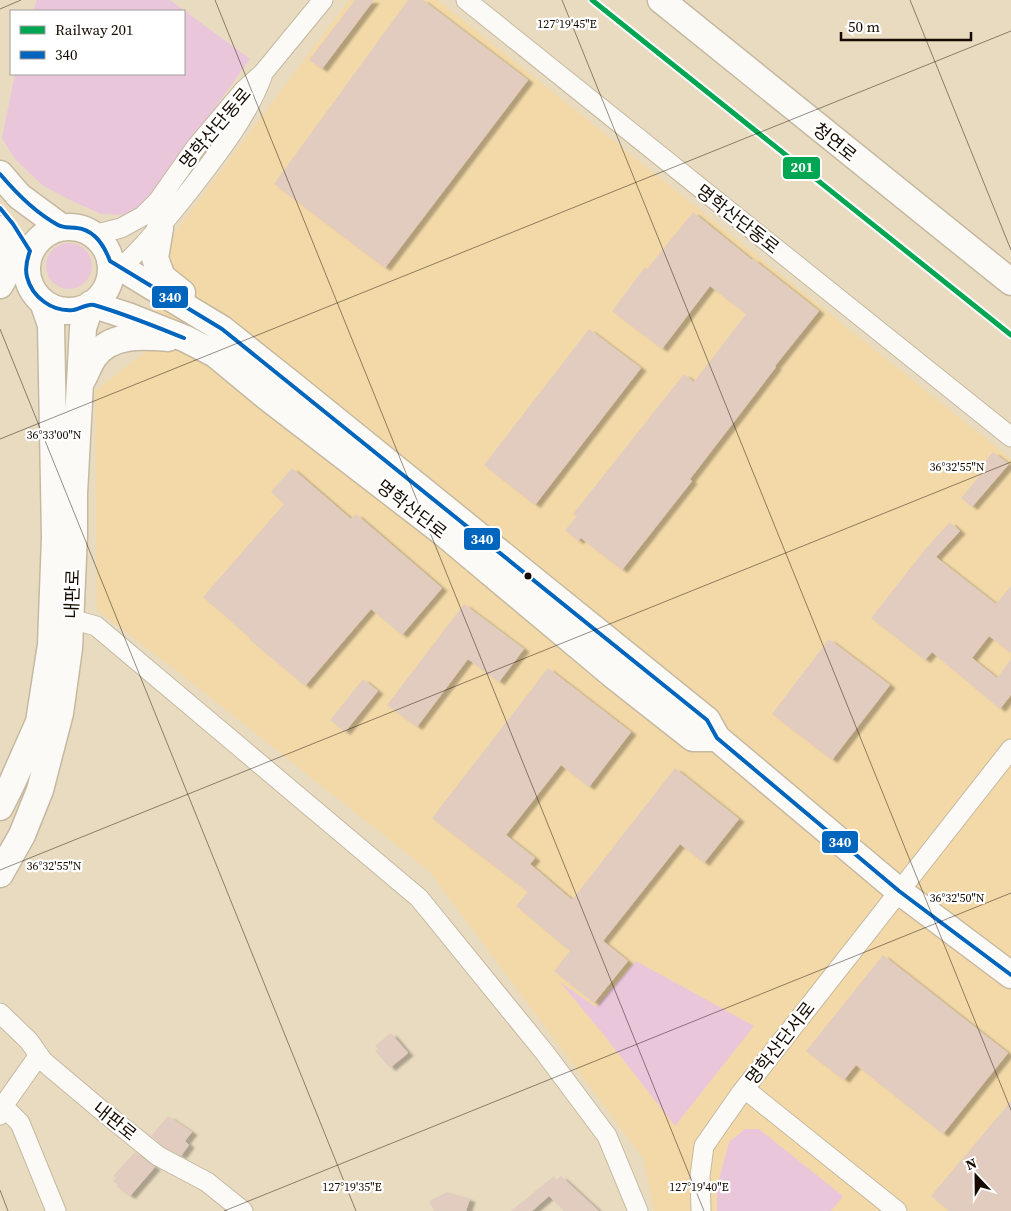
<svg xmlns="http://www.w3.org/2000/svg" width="1011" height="1211" font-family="'Source Serif 4','Noto Sans KR',serif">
  <defs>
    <filter id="shadow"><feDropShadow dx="5.5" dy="3" stdDeviation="1" flood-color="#0004"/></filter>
  </defs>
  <rect width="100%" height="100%" fill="#e9dbc0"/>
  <path fill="#f3d9a7" d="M349,0H438L1011,459V1211H654L643,1158L429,871L182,675L97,610L95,391L146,351L175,232Z"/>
  <path fill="#eac6db" d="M37,0H170L250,59L141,210L126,215L101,214L70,200L42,185L15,159L2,138L15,74H184V11H33Z
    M46 266a23 23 0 1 1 46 0a23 23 0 1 1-46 0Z
    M636,961L754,1026L675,1126L603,1034L560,982L596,1007Z
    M745,1129H759L843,1196L831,1211H717V1187L729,1142Z"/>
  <path fill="#e2ccbf" filter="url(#shadow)" d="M355,0H374L322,69L309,60Z
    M408,0H423L528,80L385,268L274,184Z
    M693,212L752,260L753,259L819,311L775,366L776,367L690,479L692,481L622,570L581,538L578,541L565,530L577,516L573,514L684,374L694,382L746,314L710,286L662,349L612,311L645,267L647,269Z
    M589,329L641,368L535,505L484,465Z
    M993,452L1009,464L972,507L961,498L987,467L983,464Z
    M292,468L351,519L356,514L442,588L402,635L371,609L305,686L249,639L250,638L203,597L284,504L271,492Z
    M950,522L960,531L936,557L996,604L1011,586V653L989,636L972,658L997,678L1011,659V695L1000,709L932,652L925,660L871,618L927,547Z
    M464,604L524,649L499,682L468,659L417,727L387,705Z
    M829,639L890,685L832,760L772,714Z
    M548,668L631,732L589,787L561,765L506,835L535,858L530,864L572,900L675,768L739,819L704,863L680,844L603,941L628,961L594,1003L554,971L570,951L516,906L528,892L432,818Z
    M363,679L378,691L345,732L330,720Z
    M883,955L1008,1053L943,1134L856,1065L844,1080L806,1051Z
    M391,1033L408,1053L390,1068L375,1051L378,1049L375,1046Z
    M1011,1101V1211H949L931,1196Z
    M168,1116L192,1132L185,1141L189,1145L181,1156L164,1147L151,1136Z
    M135,1152L155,1167L130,1196L117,1187L118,1185L113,1181L116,1178L113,1176Z
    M554,1176L556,1180L561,1176L599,1211H564L549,1196L532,1211H511Z
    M447,1192L470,1199L466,1211H434L429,1201Z"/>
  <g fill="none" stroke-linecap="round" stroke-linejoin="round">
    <g stroke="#c5b9a2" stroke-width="21">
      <path id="street" d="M466,0C647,147 830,291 1011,437
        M93,235L121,228L143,216L158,201L196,147L244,90L263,73L323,0
        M112,274C126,265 137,252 148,240C169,217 188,193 206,169C228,140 249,111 262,77
        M71,619L96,626L419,898L545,1053L607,1136L638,1211
        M0,1013L29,1041L43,1061L100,1109L158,1156L207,1182L243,1211
        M745,1089L897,1211
        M4,1107L20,1123L56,1211
        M0,1115L8,1099L39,1055
        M701,1211L700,1176L704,1146L741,1093L1011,749"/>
    </g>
    <g stroke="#c5b9a2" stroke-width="29">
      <path id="secondary" d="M661,0L1011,282
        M0,174L19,196L61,227
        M27 269a42 42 0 1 1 84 0a42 42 0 1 1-84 0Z
        M160,228L155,258L162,277L182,293
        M0,229L6,238L11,265L0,285
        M110,261L222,329L291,384L707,720L717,738L899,891L1011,975
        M91,304L128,316L186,339L215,354L267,397L441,531L613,675L693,738H717
        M81,382C86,374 89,364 94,357C111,333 143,336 168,338
        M0,807L12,783L39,722L51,645L55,537L51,325L43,302
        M0,874L22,835L40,790L60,713L69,648L74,535V493L83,328L91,304"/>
    </g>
    <use href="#street" stroke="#fcfaf6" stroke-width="19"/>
    <use href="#secondary" stroke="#fcfaf6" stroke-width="26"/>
    <g stroke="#fff" stroke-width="8">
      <path id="bus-1" d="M0,174C16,193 36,213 58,225C63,228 70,227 77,228C95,230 104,245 110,261L222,329L707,720L717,738L899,891L1011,975
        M0,208L13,224L30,251C27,259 25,269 27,277C32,297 52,312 73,310C80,309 88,303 94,305C125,314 154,326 184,338"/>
    </g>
    <use href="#bus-1" stroke="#0065bd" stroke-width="4"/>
    <g stroke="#fff" stroke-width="9">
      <path id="rail-1" d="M592,0L1011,335"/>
    </g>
    <use href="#rail-1" stroke="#00a651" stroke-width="5"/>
  </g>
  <path fill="none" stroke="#170b00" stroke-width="1" stroke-opacity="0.45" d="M215,0L704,1211M562,0L1011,1110M910,0L1011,250M0,9L21,0M0,329L356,1211M0,439L1011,31M0,870L1011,462M0,1190L8,1211M224,1211L1011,893"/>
  <circle fill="#170b00" stroke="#fff" stroke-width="2" cx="528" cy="576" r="4.5"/>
  <g text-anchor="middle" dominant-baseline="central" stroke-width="4.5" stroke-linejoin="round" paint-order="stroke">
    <g font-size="18" fill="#170b00" stroke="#fff">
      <text transform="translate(215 128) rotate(-50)">명학산단동로</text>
      <text transform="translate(835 142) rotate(39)">청연로</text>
      <text transform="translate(738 219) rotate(38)">명학산단동로</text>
      <text transform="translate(412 509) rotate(38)">명학산단로</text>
      <text transform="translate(72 594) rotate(-88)">내판로</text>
      <text transform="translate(780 1043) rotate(-52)">명학산단서로</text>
      <text transform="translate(115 1121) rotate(39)">내판로</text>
    </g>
  </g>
  <g font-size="12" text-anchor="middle" fill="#170b00" stroke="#fff" stroke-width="4.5" stroke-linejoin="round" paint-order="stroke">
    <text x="567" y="28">127°19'45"E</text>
    <text x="54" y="439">36°33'00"N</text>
    <text x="957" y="471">36°32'55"N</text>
    <text x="54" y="870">36°32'55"N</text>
    <text x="957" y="902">36°32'50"N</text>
    <text x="352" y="1191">127°19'35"E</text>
    <text x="699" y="1191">127°19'40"E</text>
  </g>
  <g stroke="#fff" stroke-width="2">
    <rect x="782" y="156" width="39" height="24" rx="5" fill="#00a651"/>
    <rect x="151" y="285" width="38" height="24" rx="5" fill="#0065bd"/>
    <rect x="463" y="527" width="38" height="24" rx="5" fill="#0065bd"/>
    <rect x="821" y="830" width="38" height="24" rx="5" fill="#0065bd"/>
  </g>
  <g font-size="14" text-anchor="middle" font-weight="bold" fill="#fff">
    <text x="802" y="172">201</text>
    <text x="170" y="302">340</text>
    <text x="482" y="544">340</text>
    <text x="840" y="847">340</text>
  </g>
  <rect x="10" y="10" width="175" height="65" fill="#ffffff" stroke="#a29d99"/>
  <rect x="20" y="26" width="25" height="8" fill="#00a651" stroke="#a29d99"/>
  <text x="55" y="35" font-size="15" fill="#170b00">Railway 201</text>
  <rect x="20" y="51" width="25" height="8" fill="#0065bd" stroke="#a29d99"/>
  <text x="55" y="60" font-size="15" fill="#170b00">340</text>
  <g transform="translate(976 1176) rotate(338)" stroke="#ffffff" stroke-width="4" paint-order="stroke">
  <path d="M0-4L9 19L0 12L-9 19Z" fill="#170b00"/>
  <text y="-8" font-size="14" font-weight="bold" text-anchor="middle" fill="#170b00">N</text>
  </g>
  <path d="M841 32v8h130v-8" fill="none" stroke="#170b00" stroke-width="2.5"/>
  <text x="848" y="32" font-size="15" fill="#170b00" stroke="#ffffff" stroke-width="4" paint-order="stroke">50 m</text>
</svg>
